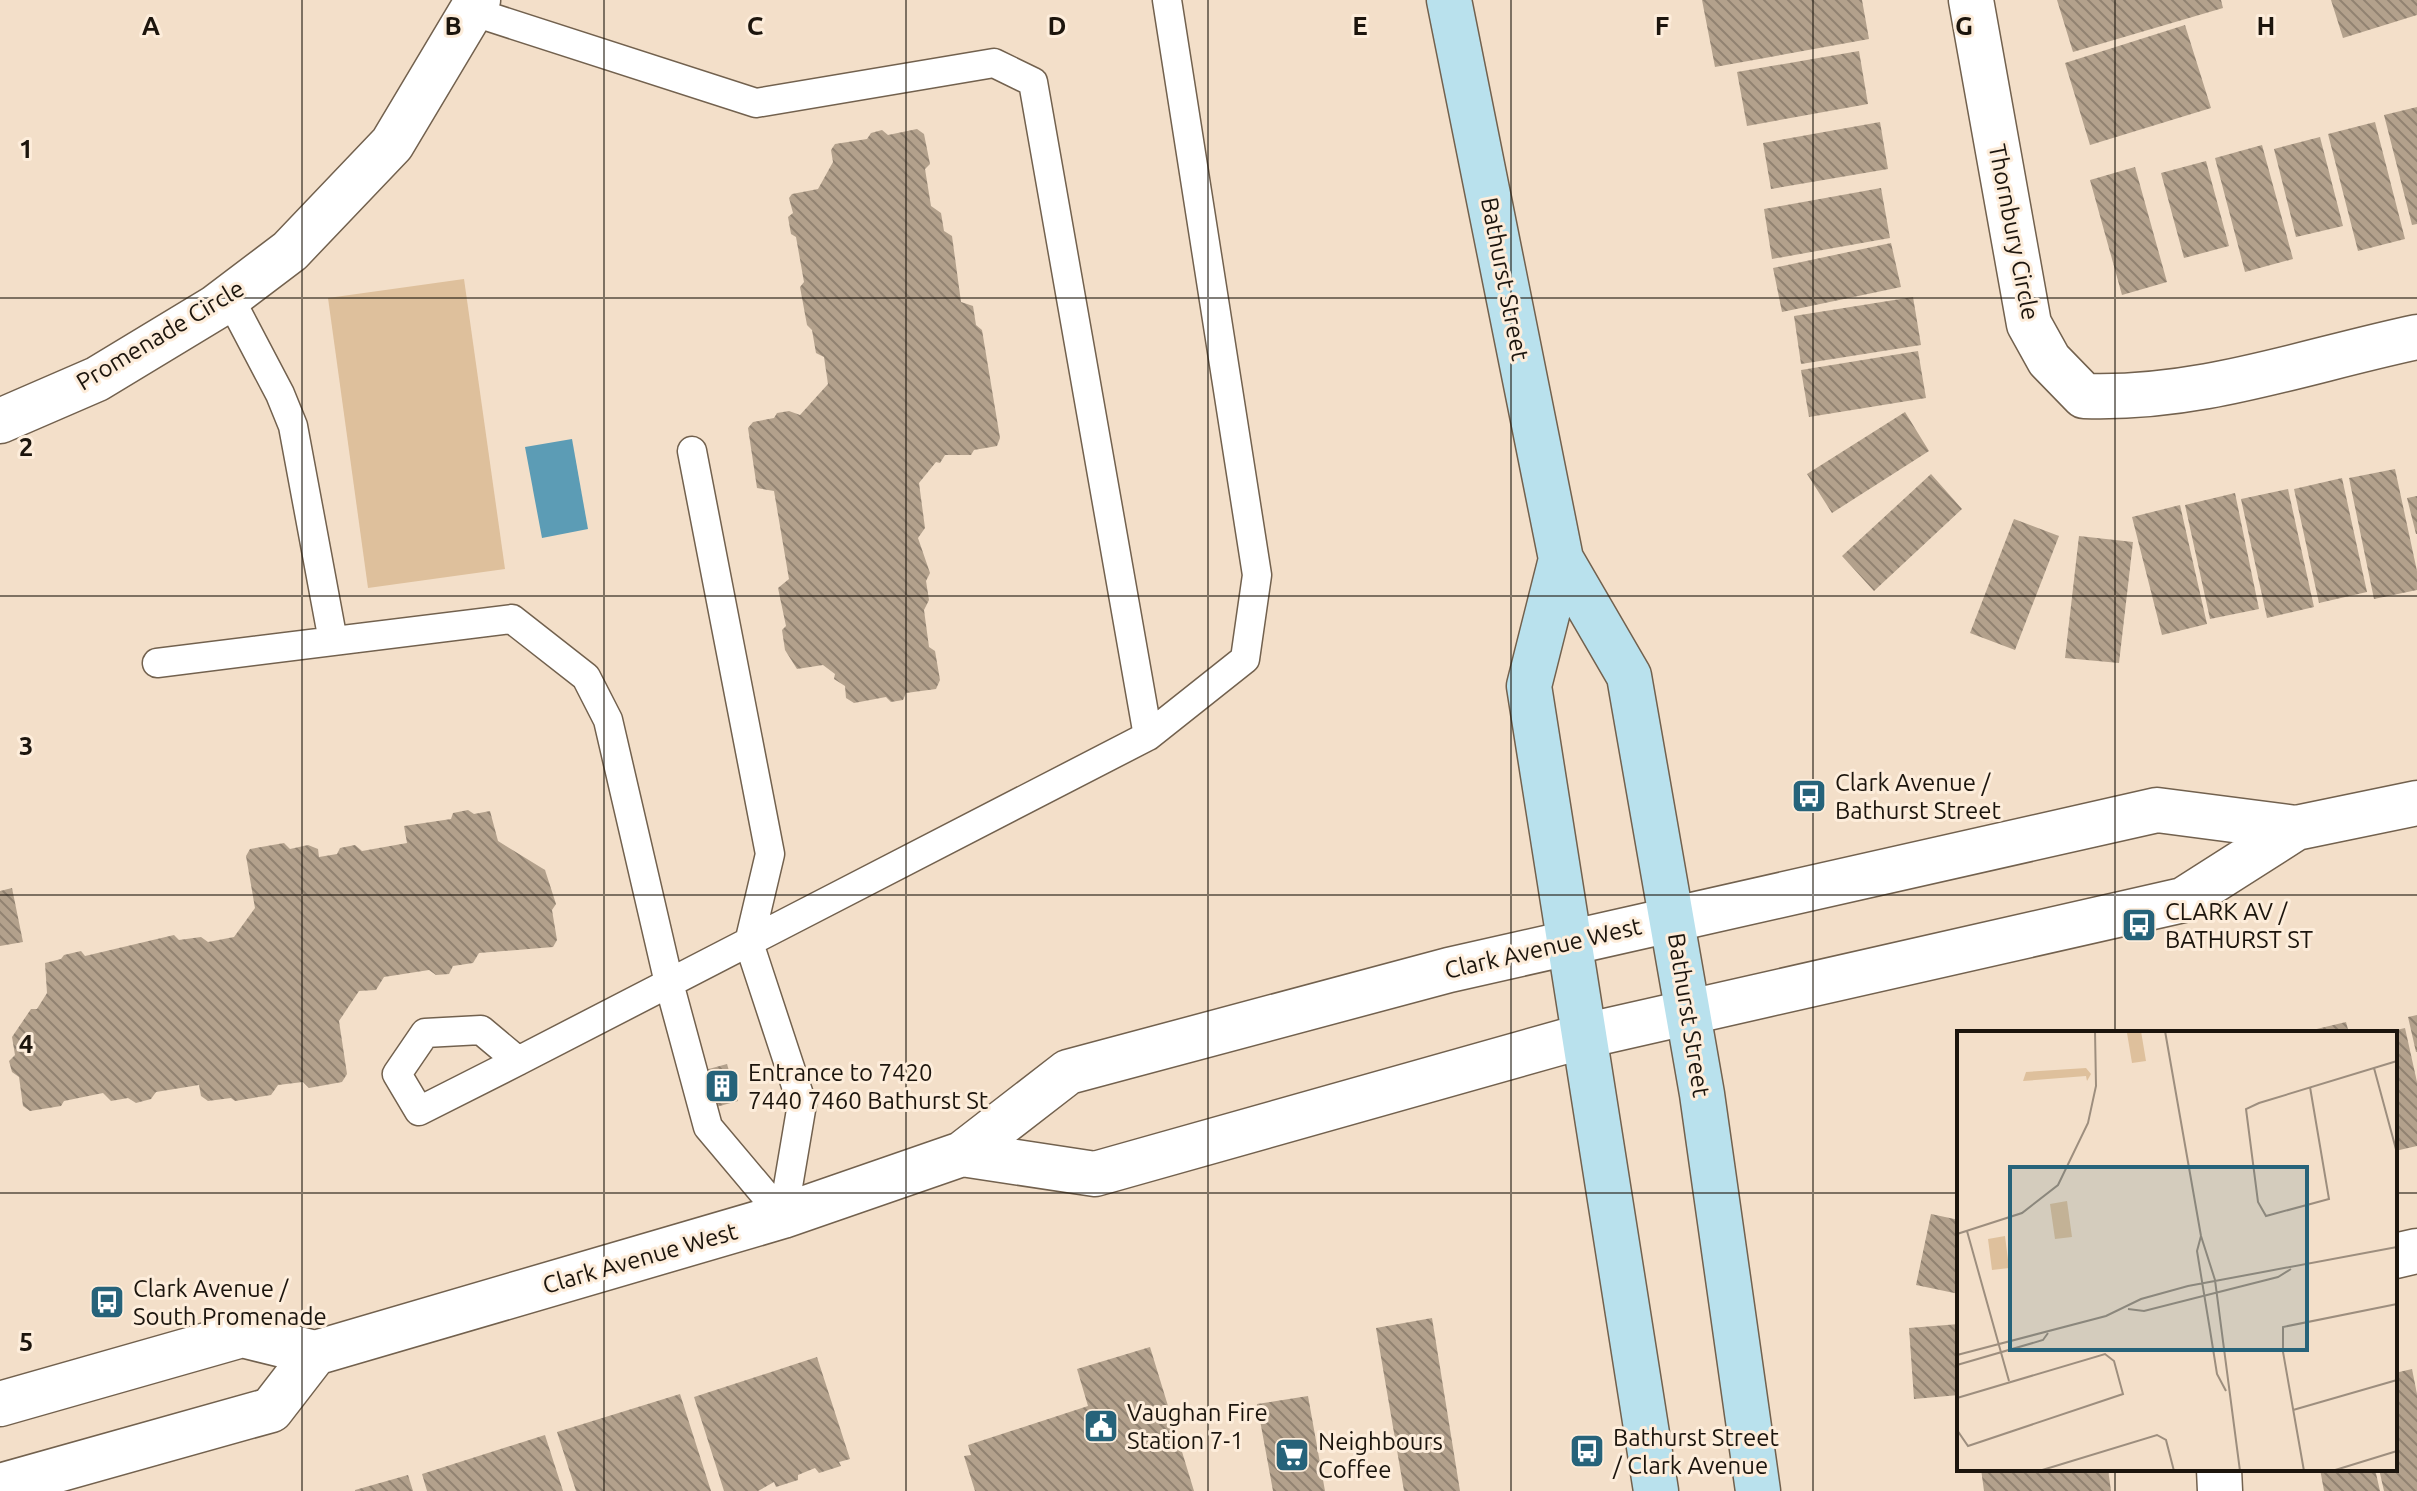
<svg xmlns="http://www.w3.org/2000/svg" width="2417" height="1491" font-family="Ubuntu,sans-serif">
  <defs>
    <pattern id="building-back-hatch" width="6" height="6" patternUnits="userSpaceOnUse" patternTransform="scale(2)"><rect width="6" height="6" fill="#b3a18c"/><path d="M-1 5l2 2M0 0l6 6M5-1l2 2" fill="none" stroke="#918271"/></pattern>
  </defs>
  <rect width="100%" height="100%" fill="#f3dfc9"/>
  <path fill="#dec09c" d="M464,279L505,569L368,588L328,298Z"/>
  <path fill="#5c9cb5" d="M572,439L588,529L542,538L525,447Z"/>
  <path fill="url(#building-back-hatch)" d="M1702,0H1862L1869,39L1715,67Z
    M2057,0H2221L2223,8L2073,52Z
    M2331,0H2417V15L2343,38Z
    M2185,25L2211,108L2090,145L2065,63Z
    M1859,51L1868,104L1747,126L1737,72Z
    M2417,107V224L2412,225L2384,115Z
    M1880,122L1888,169L1771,189L1763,143Z
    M2375,122L2405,239L2358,251L2328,134Z
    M917,129L924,134L930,164L925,169L931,206L941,213L944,231L952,236L961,302L973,306L976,325L982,330L1000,438L997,446L974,450L971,455H945L940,463L936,462L919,483L925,528L918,538L930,573L926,581L929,600L924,610L929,647L935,651L940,680L936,689L906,693L903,700L891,702L886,697L854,703L846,698L845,686L834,679L835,674L823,665L797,669L785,650L782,630L786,626L778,588L789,579L774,491L757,488L748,428L753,422L774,418L777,413L789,411L800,415L828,384L824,357L816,353L812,330L807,325L800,287L804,282L796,237L791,234L788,217L793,213L789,198L792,194L818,189L833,162L831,150L835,144L867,139L871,133L882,130L888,135Z
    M2320,137L2343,226L2296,237L2274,149Z
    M2262,145L2293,259L2245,272L2215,158Z
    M2206,161L2229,246L2184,258L2161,173Z
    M2135,167L2167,282L2122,295L2090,180Z
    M1881,188L1890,238L1772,259L1764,209Z
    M1891,243L1901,287L1782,312L1773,268Z
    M1913,297L1921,345L1801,364L1794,316Z
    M1918,351L1926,398L1809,417L1801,370Z
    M1905,412L1929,451L1832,513L1807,474Z
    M2395,469L2417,571V590L2374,599L2349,478Z
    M1931,474L1962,509L1874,591L1842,556Z
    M2342,478L2367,592L2319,603L2294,489Z
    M2288,489L2314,607L2267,618L2241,499Z
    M2235,493L2259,609L2210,619L2185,505Z
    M2417,496V534H2416L2407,498Z
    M2180,505L2207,624L2162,635L2132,517Z
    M2014,519L2059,536L2015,650L1970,633Z
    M2079,536L2133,542L2119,663L2065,658Z
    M468,810L474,814L490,811L498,841L545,870L556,904L552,910L557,940L553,947L479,953L473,963L453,966L449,974L436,975L429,970L384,977L376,990L359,991L339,1021L347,1074L342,1082L309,1088L303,1082L278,1085L271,1095L235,1101L231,1098L208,1101L201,1096L199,1085L156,1092L151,1099L136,1103L128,1098L111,1101L103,1093L64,1101L61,1106L30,1111L23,1106L19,1077L12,1072L9,1061L15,1055L12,1037L31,1009H37L47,993L45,963L61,959L64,955L81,951L85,956L174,935L179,940L201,937L208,942L234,937L255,908L246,856L250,849L284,843L290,849L308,845L318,849L319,857L337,854L340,848L355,845L362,851L407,843L404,826L451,819L453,813Z
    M12,888L23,942L0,946V891Z
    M2417,1015V1052H2416L2408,1017Z
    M2346,1022L2349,1033H2304V1032Z
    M2405,1028L2417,1082V1146L2395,1151V1033L2388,1032Z
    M727,1064L738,1101L716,1107L705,1070Z
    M1931,1214L1959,1220V1294L1916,1285Z
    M1432,1318L1460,1491H1404L1376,1328Z
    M1959,1324V1395L1914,1399L1909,1328Z
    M1150,1347L1194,1491H975L964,1456L971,1455L968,1445L1088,1406L1077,1369Z
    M817,1357L850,1459L839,1462L841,1466L819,1473L815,1468L798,1475V1480L776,1487L774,1482L758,1491H724L694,1397Z
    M2412,1369L2417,1394V1491H2384L2379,1469H2395V1373Z
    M680,1394L711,1491H576L557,1432Z
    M1308,1396L1325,1491H1273L1257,1404Z
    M545,1435L563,1491H427L422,1474Z
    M1981,1469H2108L2111,1491H1984Z
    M2320,1469H2375L2380,1491H2324Z
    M408,1475L413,1491H355V1490Z"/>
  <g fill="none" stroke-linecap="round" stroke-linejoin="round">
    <g stroke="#72614e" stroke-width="31">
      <path id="service" d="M471,11L756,103L994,63L1033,82L1148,736
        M229,297L280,394L293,426L333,641
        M692,451L770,854L749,943L802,1104L783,1216
        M157,663L512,619L586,677L608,720L669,983L708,1127L783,1216
        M518,1061L481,1030L425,1033L397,1074L419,1111L518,1061L1148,736L1245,659L1257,575L1167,0"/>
    </g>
    <g stroke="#72614e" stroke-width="47">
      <path id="minor" d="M1971,0L2029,324L2049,360L2084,396C2201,400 2304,361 2417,337
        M0,421L97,379L216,307L290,251L392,144L478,0
        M2395,1256L2417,1251
        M2219,1469L2220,1491"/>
    </g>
    <g stroke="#72614e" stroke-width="47">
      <path id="tertiary" d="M962,1154L1095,1174L1584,1036L2183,900L2296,828
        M0,1404L242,1335L315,1353L783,1216L962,1154L1068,1072L1449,970L2157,810L2296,828L2417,803
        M0,1486L271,1410L315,1353"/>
    </g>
    <g stroke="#72614e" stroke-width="47">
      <path id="secondary" d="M1449,0L1561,559L1629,676L1702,1094L1758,1491
        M1561,559L1529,686L1656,1491"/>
    </g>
    <use href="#service" stroke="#fff" stroke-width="28"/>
    <use href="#minor" stroke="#fff" stroke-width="44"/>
    <use href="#tertiary" stroke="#fff" stroke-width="44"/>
    <use href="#secondary" stroke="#b9e1ed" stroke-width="44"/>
  </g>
  <path fill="none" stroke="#1c150d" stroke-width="2" stroke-opacity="0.55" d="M302,0V1491M604,0V1491M906,0V1491M1208,0V1491M1511,0V1491M1813,0V1491M2115,0V1033M0,298H2417M0,596H2417M0,895H2417M0,1193H1959M2395,1193H2417M2115,1469V1491"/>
  <defs>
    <g id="bus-square" transform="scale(1.8)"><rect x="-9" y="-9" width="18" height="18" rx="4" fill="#26637a" stroke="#fdeddb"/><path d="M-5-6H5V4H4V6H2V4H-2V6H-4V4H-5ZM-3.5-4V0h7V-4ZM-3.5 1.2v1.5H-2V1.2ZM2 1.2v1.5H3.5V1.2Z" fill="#fff"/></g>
    <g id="building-square" transform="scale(1.8)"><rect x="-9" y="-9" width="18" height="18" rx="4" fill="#26637a" stroke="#fdeddb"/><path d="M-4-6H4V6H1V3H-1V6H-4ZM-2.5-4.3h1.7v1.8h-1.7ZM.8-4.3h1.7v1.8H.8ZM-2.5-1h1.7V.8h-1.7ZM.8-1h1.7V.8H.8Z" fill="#fff"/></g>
    <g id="civic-square" transform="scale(1.8)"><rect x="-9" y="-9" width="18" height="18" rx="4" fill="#26637a" stroke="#fdeddb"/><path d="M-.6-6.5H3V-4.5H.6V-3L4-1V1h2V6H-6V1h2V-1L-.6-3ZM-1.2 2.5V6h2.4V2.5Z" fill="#fff"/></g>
    <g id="supermarket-square" transform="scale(1.8)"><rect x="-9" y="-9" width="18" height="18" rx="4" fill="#26637a" stroke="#fdeddb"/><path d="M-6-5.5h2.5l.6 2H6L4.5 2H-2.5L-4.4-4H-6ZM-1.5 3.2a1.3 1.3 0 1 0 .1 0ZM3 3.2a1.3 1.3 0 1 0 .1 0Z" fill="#fff"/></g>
  </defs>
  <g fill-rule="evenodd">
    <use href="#bus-square" x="1809" y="796"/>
    <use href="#bus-square" x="2139" y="925"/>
    <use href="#building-square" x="722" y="1086"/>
    <use href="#bus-square" x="107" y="1302"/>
    <use href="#civic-square" x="1101" y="1426"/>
    <use href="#bus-square" x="1587" y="1451"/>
    <use href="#supermarket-square" x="1292" y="1455"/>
  </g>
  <g text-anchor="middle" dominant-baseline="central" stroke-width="6" stroke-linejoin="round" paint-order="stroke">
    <g font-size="24" fill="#1c150d" stroke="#fdeddb">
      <text transform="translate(2014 232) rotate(79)">Thornbury Circle</text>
      <text transform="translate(1505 279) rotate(79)">Bathurst Street</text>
      <text transform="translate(160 335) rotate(-31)">Promenade Circle</text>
      <text transform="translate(1543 948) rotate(-13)">Clark Avenue West</text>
      <text transform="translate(1689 1015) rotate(81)">Bathurst Street</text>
      <text transform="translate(640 1258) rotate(-16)">Clark Avenue West</text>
    </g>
    <g font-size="24" fill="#1c150d" stroke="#fdeddb" text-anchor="start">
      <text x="1835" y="782">Clark Avenue /<tspan x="1835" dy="28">Bathurst Street</tspan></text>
      <text x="2165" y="911">CLARK AV /<tspan x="2165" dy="28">BATHURST ST</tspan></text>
      <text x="748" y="1072">Entrance to 7420<tspan x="748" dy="28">7440 7460 Bathurst St</tspan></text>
      <text x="133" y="1288">Clark Avenue /<tspan x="133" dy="28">South Promenade</tspan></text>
      <text x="1127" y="1412">Vaughan Fire<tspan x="1127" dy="28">Station 7-1</tspan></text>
      <text x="1613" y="1437">Bathurst Street<tspan x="1613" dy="28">/ Clark Avenue</tspan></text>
      <text x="1318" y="1441">Neighbours<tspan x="1318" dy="28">Coffee</tspan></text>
    </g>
  </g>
  <g transform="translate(1957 1031)">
    <rect width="440" height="440" fill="#f3dfc9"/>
    <path d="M129,37L134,43L130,50L129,45L66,50L69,41Z" fill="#dec09c"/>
    <path d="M184,0L189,30L175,32L170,2ZM110,170L115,206L98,208L93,173ZM48,205L52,237L35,239L31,208Z" fill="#dec09c"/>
    <path fill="none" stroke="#9d8e7e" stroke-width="2" d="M208,0L244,205L258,249L283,440M417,37L440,122M353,56L372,168L309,185L301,171L289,78L302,72L440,30M10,200L52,350M0,203L65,182L101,154L131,92L139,55L138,0M244,205L240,220L253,299L260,343L269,360M171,278L187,280L321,246L334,238M0,324L149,285L184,268L231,255L440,216M0,334L86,309L91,302M0,367L148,323L157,330L166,363L11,415L0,399M336,379L440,349M82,440L200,404L209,409L217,440M347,440L326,321V296L440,273M375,440L440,420"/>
    <path fill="#26637a" fill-opacity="0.15" stroke="#26637a" stroke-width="4" d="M53,136H350V319H53Z"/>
    <rect width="440" height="440" fill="none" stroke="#1c150d" stroke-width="4"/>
  </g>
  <g font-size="26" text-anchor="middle" font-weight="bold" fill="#1c150d" stroke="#fdeddb" stroke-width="6" stroke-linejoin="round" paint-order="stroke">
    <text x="151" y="35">A</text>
    <text x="453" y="35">B</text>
    <text x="755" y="35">C</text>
    <text x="1057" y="35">D</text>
    <text x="1360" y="35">E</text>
    <text x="1662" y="35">F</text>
    <text x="1964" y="35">G</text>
    <text x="2266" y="35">H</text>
    <text x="26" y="158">1</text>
    <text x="26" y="456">2</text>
    <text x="26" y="755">3</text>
    <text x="26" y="1053">4</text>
    <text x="26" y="1351">5</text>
  </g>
</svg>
